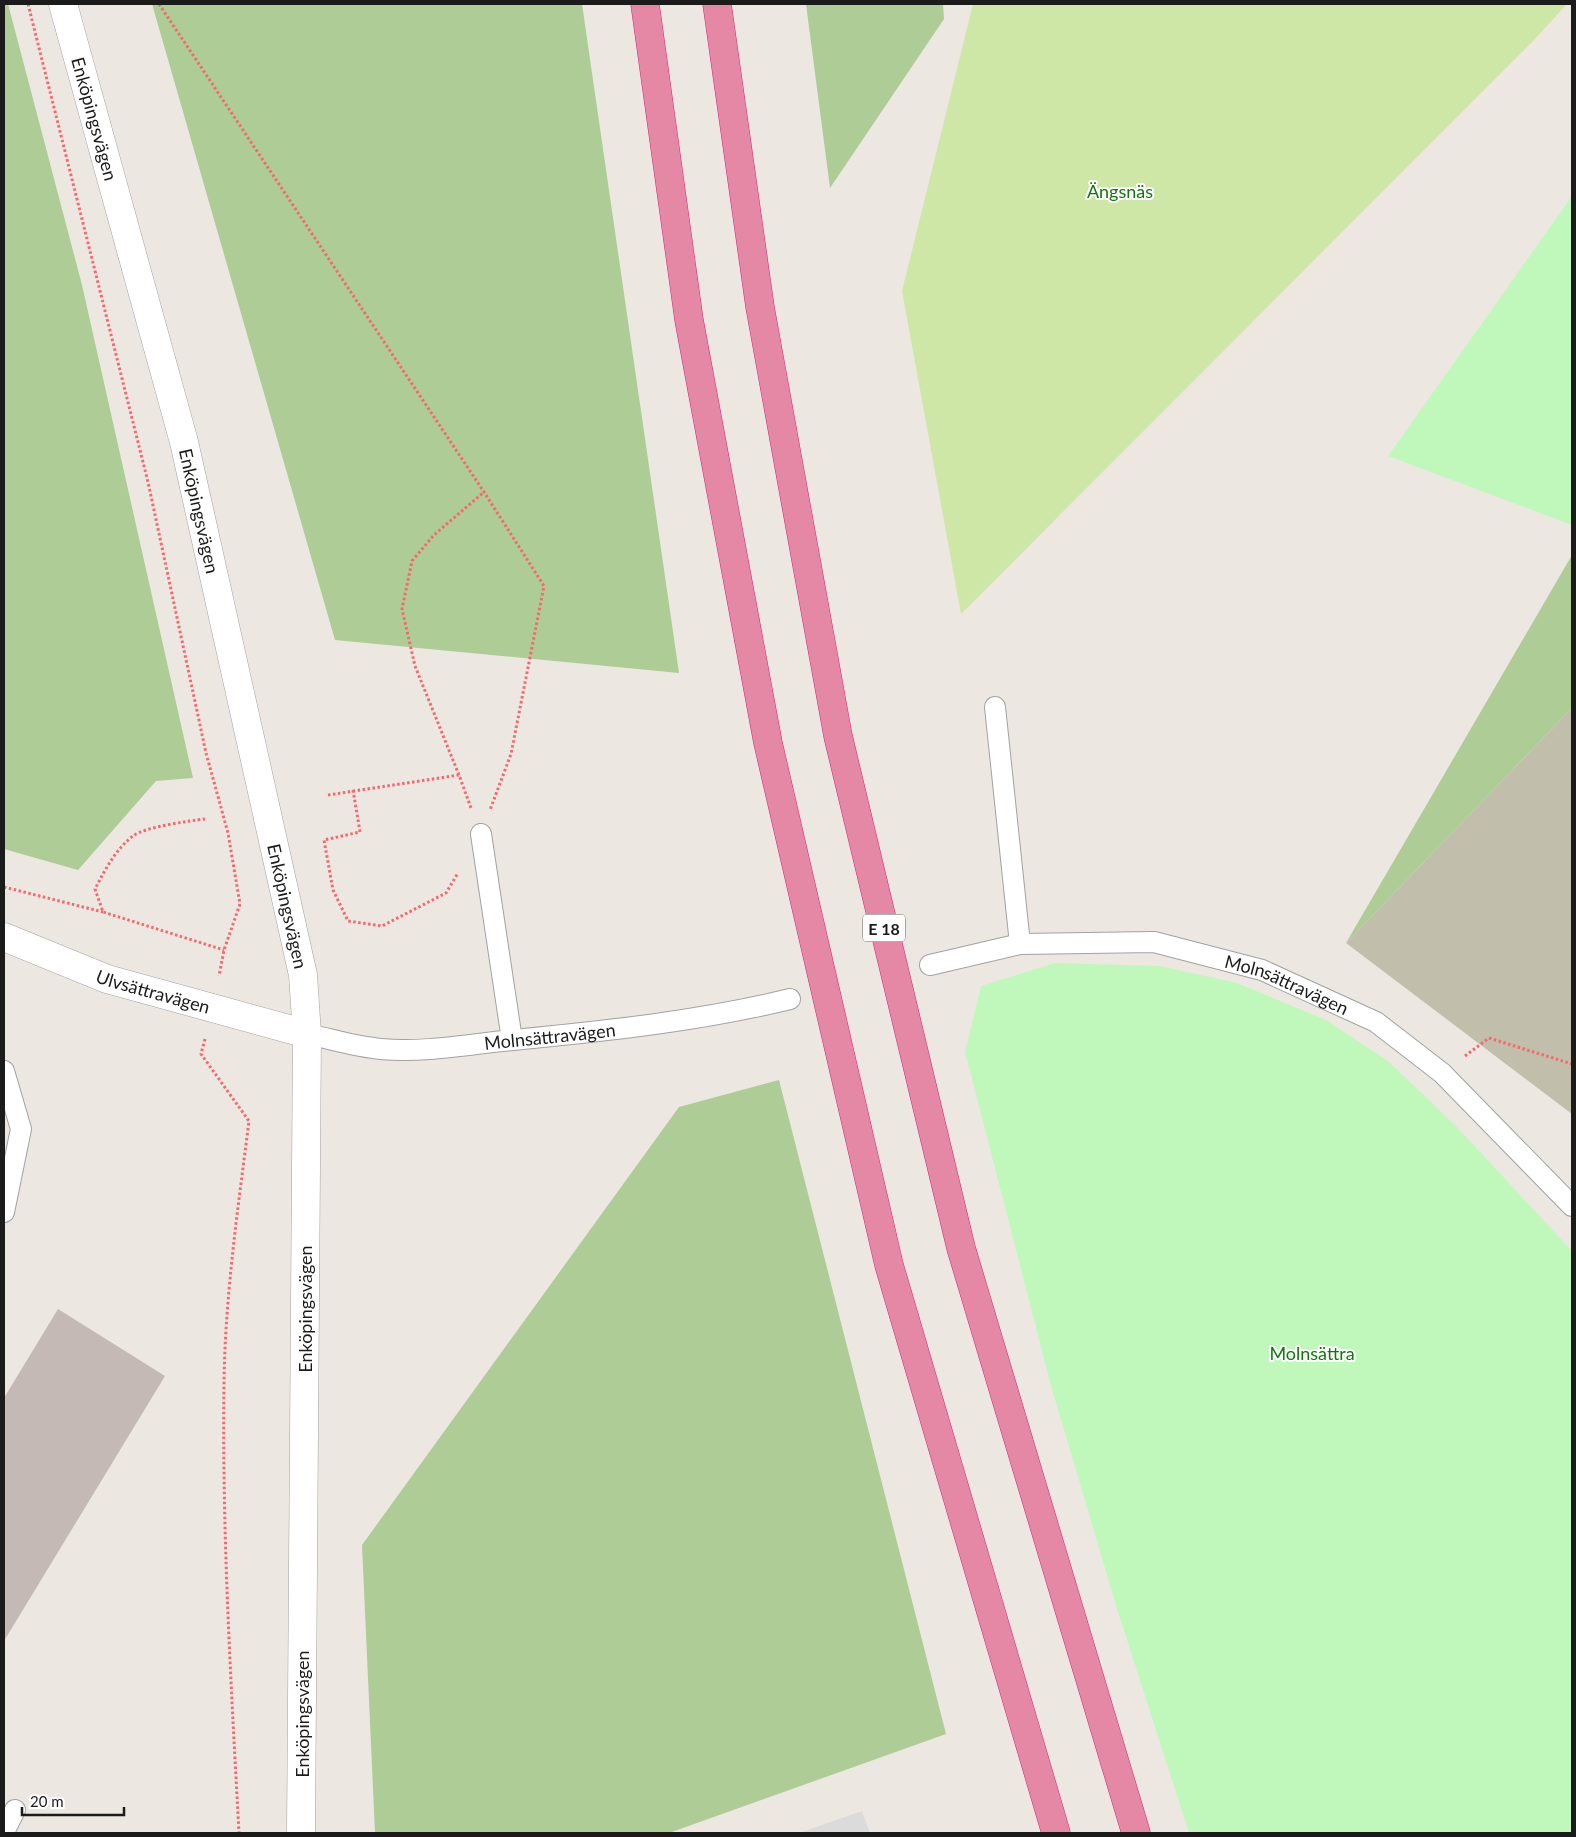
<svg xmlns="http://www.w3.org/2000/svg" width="1576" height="1837" font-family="Lato,sans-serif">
  <rect width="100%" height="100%" fill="#ede7e1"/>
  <path fill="#c1beac" d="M1572,708V1114L1346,943Z"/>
  <path fill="#cfe7a6" d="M973,4H1567L1534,40L961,614L902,291Z"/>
  <path fill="#adcc96" d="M4,4H8L82,285L193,778L156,781L78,870L4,849Z
    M152,4H582L679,673L335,640Z
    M806,4H943L944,19L830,188Z
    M1572,555V708L1346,943Z
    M779,1080L946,1734L669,1833H375L362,1545L679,1107Z"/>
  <path fill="#c0f8bc" d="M1572,196V525L1388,456Z
    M1055,963L1160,966L1237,983L1326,1020L1388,1061L1455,1125L1572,1251V1833H1189L1118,1612L1051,1386L965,1052L981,986Z"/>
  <path fill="#dbdbdb" d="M862,1811L870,1833H799Z"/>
  <path fill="#c4b9b4" d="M58,1309L165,1376L4,1641V1398Z"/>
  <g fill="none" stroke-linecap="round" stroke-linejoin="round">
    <g stroke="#a2a2a2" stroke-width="22">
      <g id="service">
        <path d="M995,707L1020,944"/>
        <path d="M481,834L512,1040"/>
        <path id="s1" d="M930,965L1020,944L1154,942L1262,970L1376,1022L1442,1073L1572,1206"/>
        <path id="s2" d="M307,1034C331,1039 357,1047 381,1049C426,1053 469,1044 513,1040C606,1031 700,1021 790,999"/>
        <path d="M4,1071L21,1129L4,1212"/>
        <path d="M4,1832L15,1810"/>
      </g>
    </g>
    <g stroke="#a2a2a2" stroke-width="29">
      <g id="minor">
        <path id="s3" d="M4,937L107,979L307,1034"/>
      </g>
    </g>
    <g stroke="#a2a2a2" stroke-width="29">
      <g id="tertiary">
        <path id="s4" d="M63,4L184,442L303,975L307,1034L301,1833"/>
      </g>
    </g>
    <g stroke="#d22679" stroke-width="29">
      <path id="motorway" d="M645,4L689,320L768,743L889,1265L1056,1833
        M717,4L760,307L838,736L961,1248L1136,1833"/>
    </g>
    <path stroke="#f7676d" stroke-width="3" stroke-dasharray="2.5 2.5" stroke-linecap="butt" d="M28,4L148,482L206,753L228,833L240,904L224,950L219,976
      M159,4L484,492L544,586L511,754L490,810
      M459,775L415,666L402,609L412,561L434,535L484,492
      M353,790L360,832L324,840L333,890L348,921L382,926L446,893L458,873
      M328,795L459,775L471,808
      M205,819C189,821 144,827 133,836C115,850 105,870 95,889L103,912L224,950
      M4,887L103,912
      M205,1039L201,1054L249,1121C238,1208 225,1296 224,1384C222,1534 231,1684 239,1833
      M1465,1056L1489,1038L1572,1064"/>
    <use href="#service" stroke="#fff" stroke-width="20"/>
    <use href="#minor" stroke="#fff" stroke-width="28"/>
    <use href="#tertiary" stroke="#fff" stroke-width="28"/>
    <use href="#motorway" stroke="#e488a6" stroke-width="28"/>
  </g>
  <g text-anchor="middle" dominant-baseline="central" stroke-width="4" stroke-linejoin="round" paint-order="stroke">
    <rect fill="#fff" stroke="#5f5f5f" stroke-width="1" x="863" y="914.5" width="42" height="27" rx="4"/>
    <g font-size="16" font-weight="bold" fill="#1b1b1b">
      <text x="884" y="928">E 18</text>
    </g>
    <g font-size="18" fill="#1b1b1b" stroke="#fff">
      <text stroke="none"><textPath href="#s4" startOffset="119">Enköpingsvägen</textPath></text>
      <text stroke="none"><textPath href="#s4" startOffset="525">Enköpingsvägen</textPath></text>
      <text stroke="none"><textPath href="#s4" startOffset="930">Enköpingsvägen</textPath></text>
      <text stroke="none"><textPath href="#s1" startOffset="366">Molnsättravägen</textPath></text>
      <text stroke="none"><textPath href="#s3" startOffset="159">Ulvsättravägen</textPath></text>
      <text stroke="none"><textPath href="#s2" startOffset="245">Molnsättravägen</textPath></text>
      <text transform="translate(305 1309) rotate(-90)">Enköpingsvägen</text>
      <text transform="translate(302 1714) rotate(-90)">Enköpingsvägen</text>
    </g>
    <g font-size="18" fill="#13750d" stroke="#fff">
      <text x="1120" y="191">Ängsnäs</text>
      <text x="1312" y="1353">Molnsättra</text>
    </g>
  </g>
  <rect width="1576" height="1837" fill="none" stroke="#1b1b1b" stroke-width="10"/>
  <path d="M22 1807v8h102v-8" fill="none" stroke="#1b1b1b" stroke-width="2.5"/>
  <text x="30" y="1807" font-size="15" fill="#1b1b1b" stroke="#ffffff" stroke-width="4" paint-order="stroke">20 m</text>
</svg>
